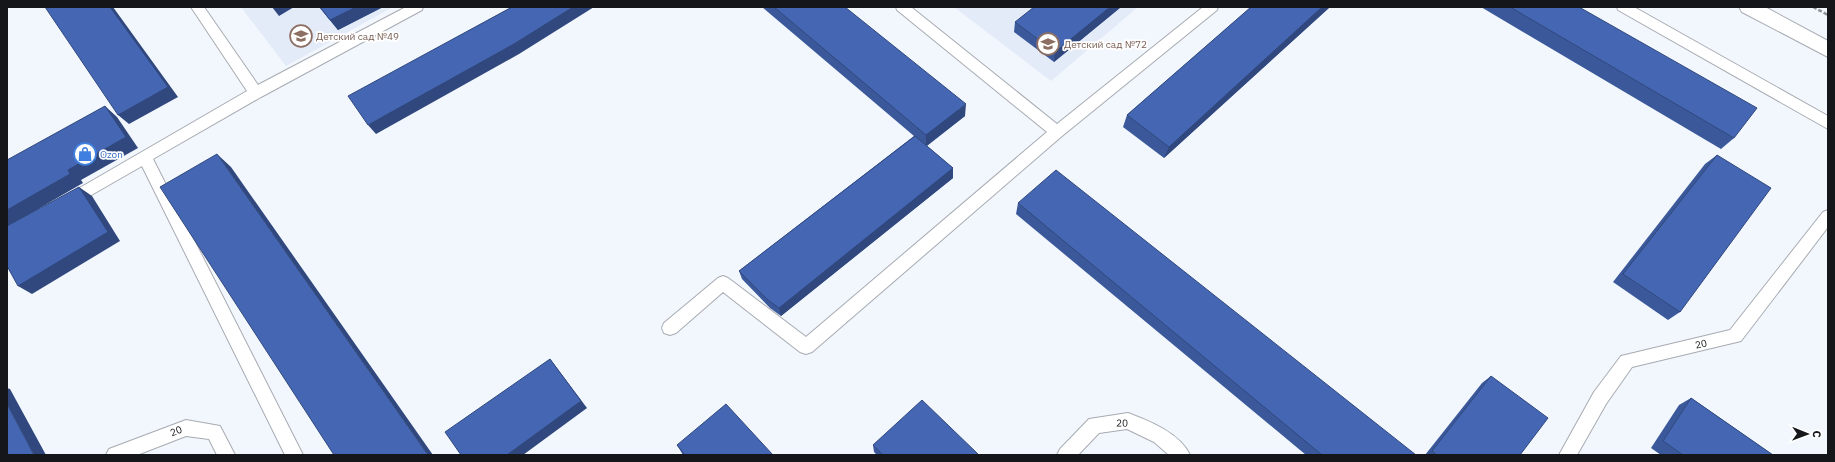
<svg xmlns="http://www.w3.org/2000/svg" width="1835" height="462" font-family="'IBM Plex Sans',sans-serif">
  <rect width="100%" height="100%" fill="#f2f6fd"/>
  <path fill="#e3eaf8" d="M241,7H393L286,66Z
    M954,7H1138L1051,81Z"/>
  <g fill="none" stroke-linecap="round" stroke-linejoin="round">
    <g stroke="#a7abb2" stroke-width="2">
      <path id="lane" d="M191,7H204L258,85L406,7H423L422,10L261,97L153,159L303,455H285L142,166L74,205L69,207L64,205L62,201L64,197L247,91Z
        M896,7H911L1057,124L1203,7H1218L1217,10L1062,136L812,352L806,354L800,352L723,292L676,333L670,335L664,333L662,328L664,323L718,278L723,276L728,278L806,337L1047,132L897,10Z
        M1617,7H1634L1828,116V129L1618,10Z
        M1828,210V227L1741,341L1632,367L1606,404L1577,455H1559L1594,392L1621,356L1730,330L1823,212Z
        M1128,413C1149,421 1180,433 1190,455H1169L1154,442L1127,429L1099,433L1078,455H1057L1060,449L1089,419Z
        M186,420L220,426L235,455H217L209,439L186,436L137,455H106L109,449Z"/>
    </g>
    <g stroke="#a7abb2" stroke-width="2">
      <path id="secondary" d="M1739,7H1765L1828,41V57L1742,12Z"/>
    </g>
    <path stroke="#909298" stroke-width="2.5" stroke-dasharray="4 2" stroke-linecap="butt" d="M1813,7L1828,15"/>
    <use href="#lane" fill="#fff" fill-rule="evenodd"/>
    <use href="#secondary" fill="#fff" fill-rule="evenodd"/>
  </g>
  <path fill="#3b599a" d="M319,7H383L338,30Z
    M762,7H845L965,116L927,146L953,168V178L781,316L770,308L742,279L739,271L914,136Z
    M1121,7L1054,62L1014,32L1015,22Z
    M1251,7H1330L1164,158L1123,127L1127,115Z
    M1481,7H1579L1734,138L1721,149Z
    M1717,155L1680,312L1668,320L1613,282L1705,164Z
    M1018,203L1416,455H1306L1016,214Z
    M1491,376L1520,455H1425L1482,383Z
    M1691,398L1773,455H1661L1651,448L1679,405Z
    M677,445L773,455H683Z
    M873,445L979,455H877L874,452Z"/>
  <path fill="#30487d" d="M110,7H113L178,97L129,124L118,115Z
    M272,7H294L279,16Z
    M356,7H383L338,30L330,20Z
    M573,7H594L519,54L376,134L368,125Z
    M1110,7H1121L1054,62L1055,52Z
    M1322,7H1330L1164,158L1169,147Z
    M966,104L965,116L926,146V135Z
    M105,106L117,117L138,148L81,180L83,183L7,227V210L68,170Z
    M217,154L231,167L433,455H428Z
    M953,168V178L781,316L779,308Z
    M79,187L92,196L120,241L32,294L18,286Z
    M550,359L587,408L523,455H507Z
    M7,388L10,389L46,455H34L7,404Z"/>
  <path fill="#4567b3" stroke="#30487d" d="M45,7H110L168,87L118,115Z
    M320,7H356L330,20Z
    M512,7H573L514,44L368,125L348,96Z
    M774,7H845L966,104L926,135Z
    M1034,7H1110L1055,52L1015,22Z
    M1251,7H1322L1169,147L1127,115Z
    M1510,7H1579L1757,108L1734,138Z
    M105,106L126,137L68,170L70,174L7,210V160Z
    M915,136L953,168L779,308L768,300L739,271Z
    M217,154L428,455H334L160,187Z
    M1717,155L1771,188L1680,312L1623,274Z
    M1056,170L1416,455H1322L1018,203Z
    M79,187L108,232L18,286L7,266V226Z
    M550,359L581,401L507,455H461L445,432Z
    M1491,376L1548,418L1520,455H1437L1432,451Z
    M1691,398L1773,455H1683L1663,441Z
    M922,400L979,455H883L873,445Z
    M7,404L34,455H7Z
    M726,404L773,455H685L677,445Z"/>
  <defs>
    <g id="school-ring" transform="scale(1.15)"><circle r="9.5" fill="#fff" stroke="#8d6e63" stroke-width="1.5"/><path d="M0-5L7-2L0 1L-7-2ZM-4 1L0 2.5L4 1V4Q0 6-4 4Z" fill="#8d6e63"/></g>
    <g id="shop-ring" transform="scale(1.15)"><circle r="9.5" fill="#fff" stroke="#3f7fe0" stroke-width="1.5"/><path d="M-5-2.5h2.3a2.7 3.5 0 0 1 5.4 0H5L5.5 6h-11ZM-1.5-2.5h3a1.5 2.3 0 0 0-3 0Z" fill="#3f7fe0"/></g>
  </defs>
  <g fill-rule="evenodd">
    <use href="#school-ring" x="301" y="36"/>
    <use href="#school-ring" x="1048" y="44"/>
    <use href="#shop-ring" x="85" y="154"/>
  </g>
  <g text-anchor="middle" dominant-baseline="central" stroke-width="3.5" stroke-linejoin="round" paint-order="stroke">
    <g font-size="10" fill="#785e54" stroke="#fff" text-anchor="start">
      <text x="316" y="36">Детский сад №49</text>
      <text x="1064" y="44">Детский сад №72</text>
    </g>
    <g font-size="10" fill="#366cbe" stroke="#fff" text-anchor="start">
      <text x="100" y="154">Ozon</text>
    </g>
    <g font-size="10" fill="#151619" stroke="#fff">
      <text transform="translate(1701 344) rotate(-13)">20</text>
      <text transform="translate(1122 423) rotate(1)">20</text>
      <text transform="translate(176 431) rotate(-21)">20</text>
    </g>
  </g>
  <rect width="1835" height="462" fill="none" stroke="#151619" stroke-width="16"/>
  <g transform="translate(1807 434) rotate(91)" stroke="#ffffff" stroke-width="3" paint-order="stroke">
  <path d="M0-3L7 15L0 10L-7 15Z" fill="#151619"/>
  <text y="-6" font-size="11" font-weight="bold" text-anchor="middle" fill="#151619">С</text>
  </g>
</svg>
